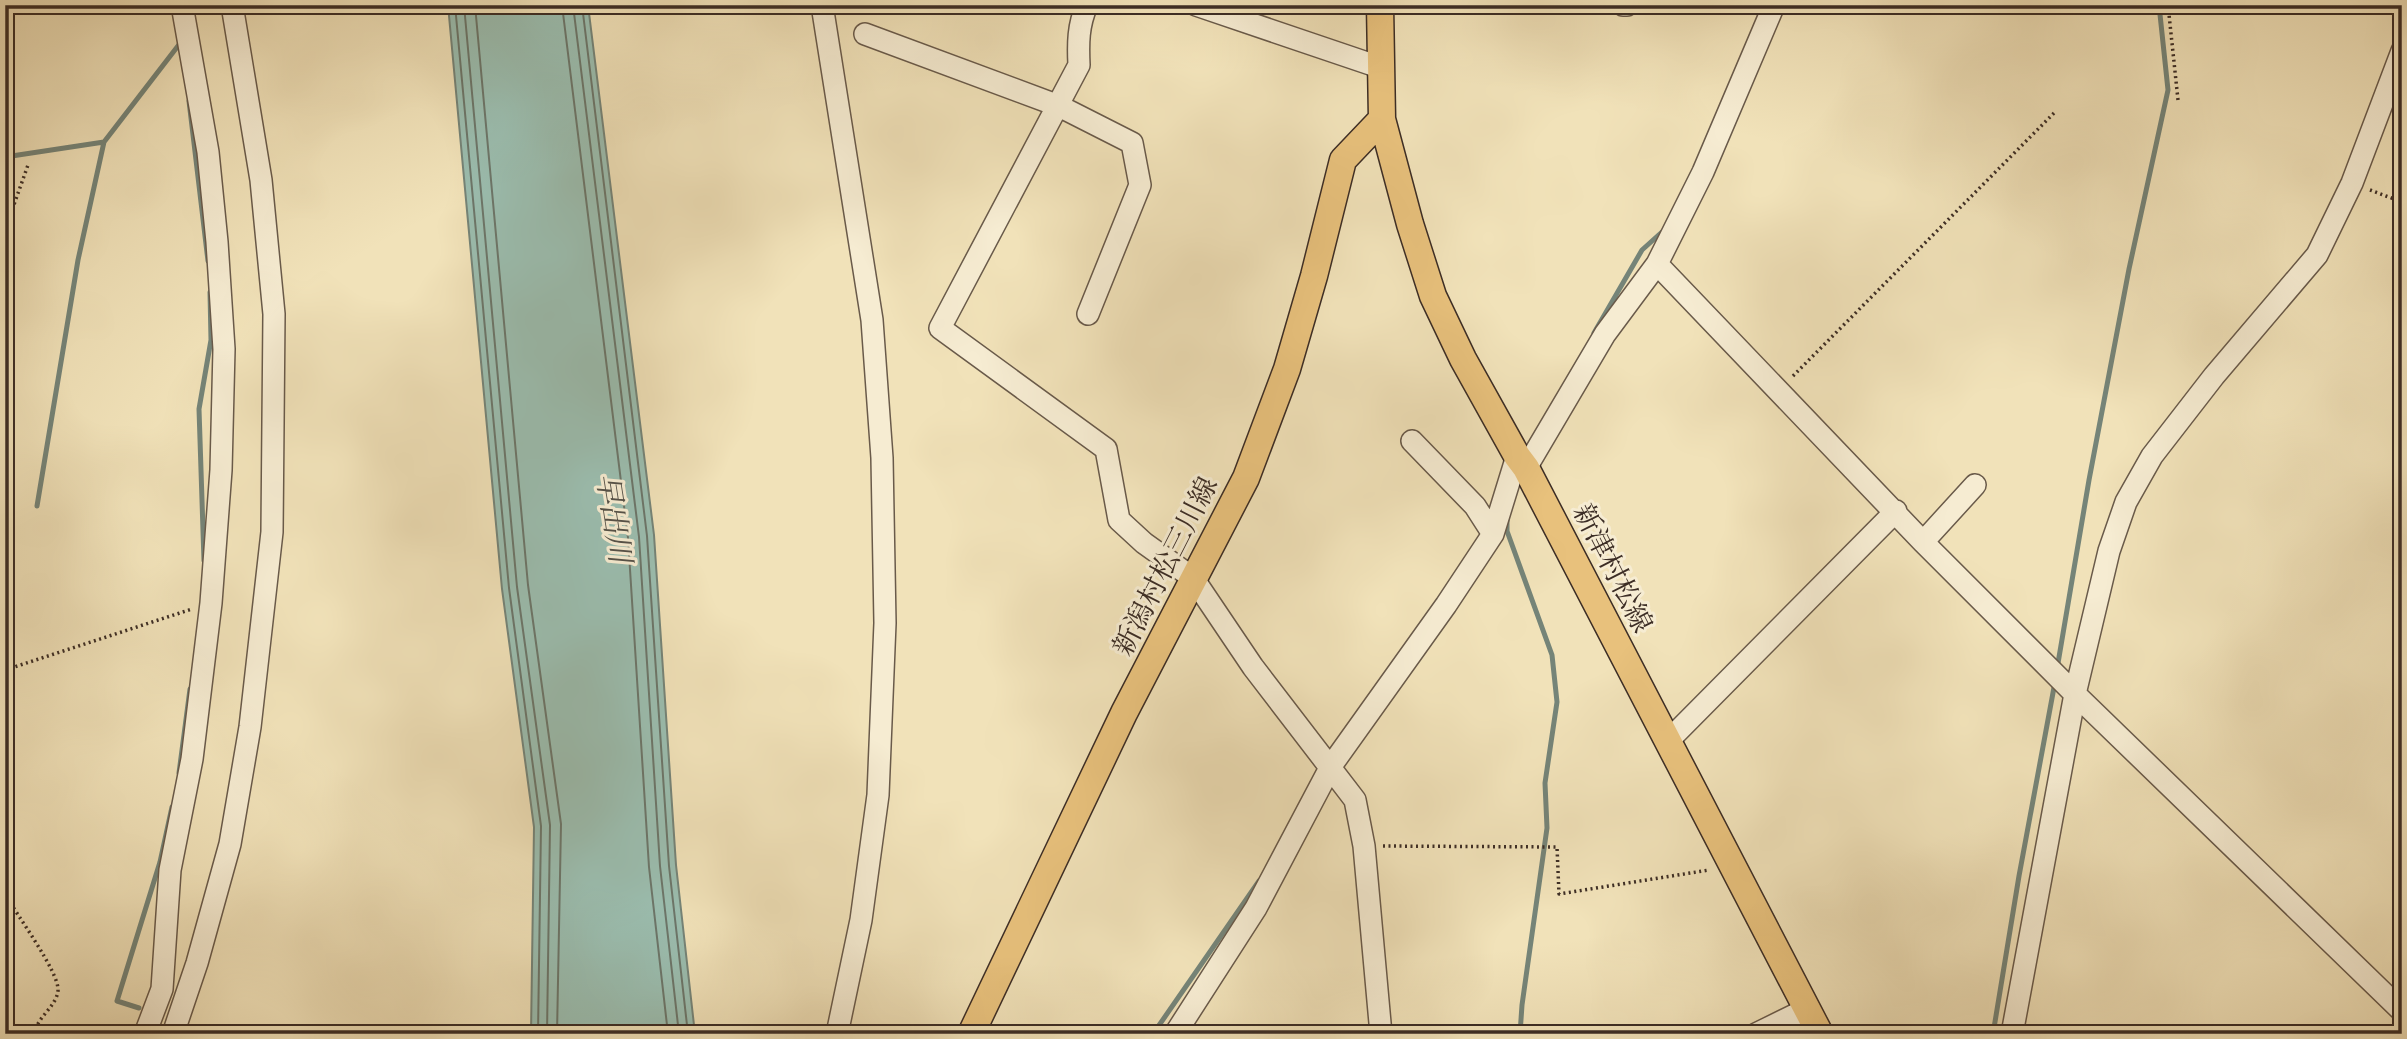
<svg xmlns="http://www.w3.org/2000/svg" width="2407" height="1039" font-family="'IM FELL Great Primer','Noto Serif JP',serif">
  <rect width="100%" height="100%" fill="#f1e2b9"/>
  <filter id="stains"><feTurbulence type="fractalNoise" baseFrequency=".00286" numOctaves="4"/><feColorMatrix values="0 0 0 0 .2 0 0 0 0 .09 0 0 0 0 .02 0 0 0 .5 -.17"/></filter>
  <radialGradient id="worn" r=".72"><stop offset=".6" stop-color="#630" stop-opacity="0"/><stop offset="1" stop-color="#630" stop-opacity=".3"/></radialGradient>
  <path fill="#9bbeb0" stroke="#758478" stroke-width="2" d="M448,5H588L654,535L676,865L695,1034H531L534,827L502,589Z"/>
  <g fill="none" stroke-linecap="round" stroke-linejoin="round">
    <path stroke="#6c766a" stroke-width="2" d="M455,5L509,588L541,826L538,1034
      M464,5L517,587L550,825L547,1034
      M475,5L528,585L561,824L557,1034
      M562,5L628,538L649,867L668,1034
      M573,5L639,537L660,866L679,1034
      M582,5L647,536L669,866L688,1034"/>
    <path stroke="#758478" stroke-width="5" d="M189,101L208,261
      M5,157L104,142
      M1594,333L1642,250L1662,232
      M37,506L78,260L104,142L181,42
      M1507,519V531L1552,655L1557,702L1545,783L1547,828L1522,1005L1520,1034
      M204,561L199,409L211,340L210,292
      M2057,669L2089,480L2129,269L2168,90L2159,5
      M179,773L190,689
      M139,1008L117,1001L160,862L172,807
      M1153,1034L1259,881
      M1993,1034L2019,876L2055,682"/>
    <g stroke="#695a4a" stroke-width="24">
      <path id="minor" d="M822,5L872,320L882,458L885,623L878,795L861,920L837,1034
        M1087,5C1078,25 1078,44 1079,65L940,328L1106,449L1119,520L1144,543L1193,578L1253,667L1355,800L1364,846L1381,1034
        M1196,5L1382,68
        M1623,5H1627
        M865,34L1059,106L1132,143L1140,185L1088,314
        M1657,264L1923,542L2075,694L2402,1011
        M1412,441L1475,506L1493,534
        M1526,468L1605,334L1657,264L1703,172L1774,5
        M1923,542L1975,485
        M1668,741L1896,511
        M145,1034L162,989L170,870L192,759L211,603L221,470L224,349L217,242L208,152L182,5
        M173,1034L197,963L230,844L250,727L272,532L274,314L261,180L232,5
        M1175,1034L1256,908L1331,766L1446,605L1493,534L1517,456
        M1756,1034L1807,1009
        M2012,1034L2075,694L2109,551L2126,502L2152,456L2214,376L2317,255L2352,183L2402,51"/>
    </g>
    <g stroke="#3c2d25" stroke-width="29">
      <path id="major" d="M1380,5L1382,119L1410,224L1433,296L1463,359L1517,456L1526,468L1820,1034
        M971,1034L1124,713L1246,478L1287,369L1314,276L1343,160L1382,119"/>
    </g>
    <path stroke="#3c2d25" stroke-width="3.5" stroke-dasharray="2 3.5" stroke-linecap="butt" d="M2168,5L2178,100
      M2370,190L2402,202
      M5,230L28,165
      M1793,376L2055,112
      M5,670L192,609
      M1383,846L1557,847L1559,894L1709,870
      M5,894C16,914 60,973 58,991C56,1007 37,1017 34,1034"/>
    <use href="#minor" stroke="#f6ecd2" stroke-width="21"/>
    <use href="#major" stroke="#e8c17c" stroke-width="26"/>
  </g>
  <g text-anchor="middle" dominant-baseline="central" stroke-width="6" stroke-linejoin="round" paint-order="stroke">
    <g font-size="28" fill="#3c2d25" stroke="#f6ecd2">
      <text transform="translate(1165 566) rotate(-63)">新潟村松三川線</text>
      <text transform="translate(1613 568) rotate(63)">新津村松線</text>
    </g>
    <g font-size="30" font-style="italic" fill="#545148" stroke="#f6ecd2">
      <text transform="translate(614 518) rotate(81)">早出川</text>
    </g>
  </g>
  <rect width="2407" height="1039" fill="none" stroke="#f1e2b9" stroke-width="28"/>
  <rect x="7" y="7" width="2393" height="1025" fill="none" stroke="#3c2d25" stroke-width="3.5"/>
  <rect x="14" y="14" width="2379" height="1011" fill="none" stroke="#3c2d25" stroke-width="2"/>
  <rect width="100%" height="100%" filter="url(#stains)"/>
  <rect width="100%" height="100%" fill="url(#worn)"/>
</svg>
